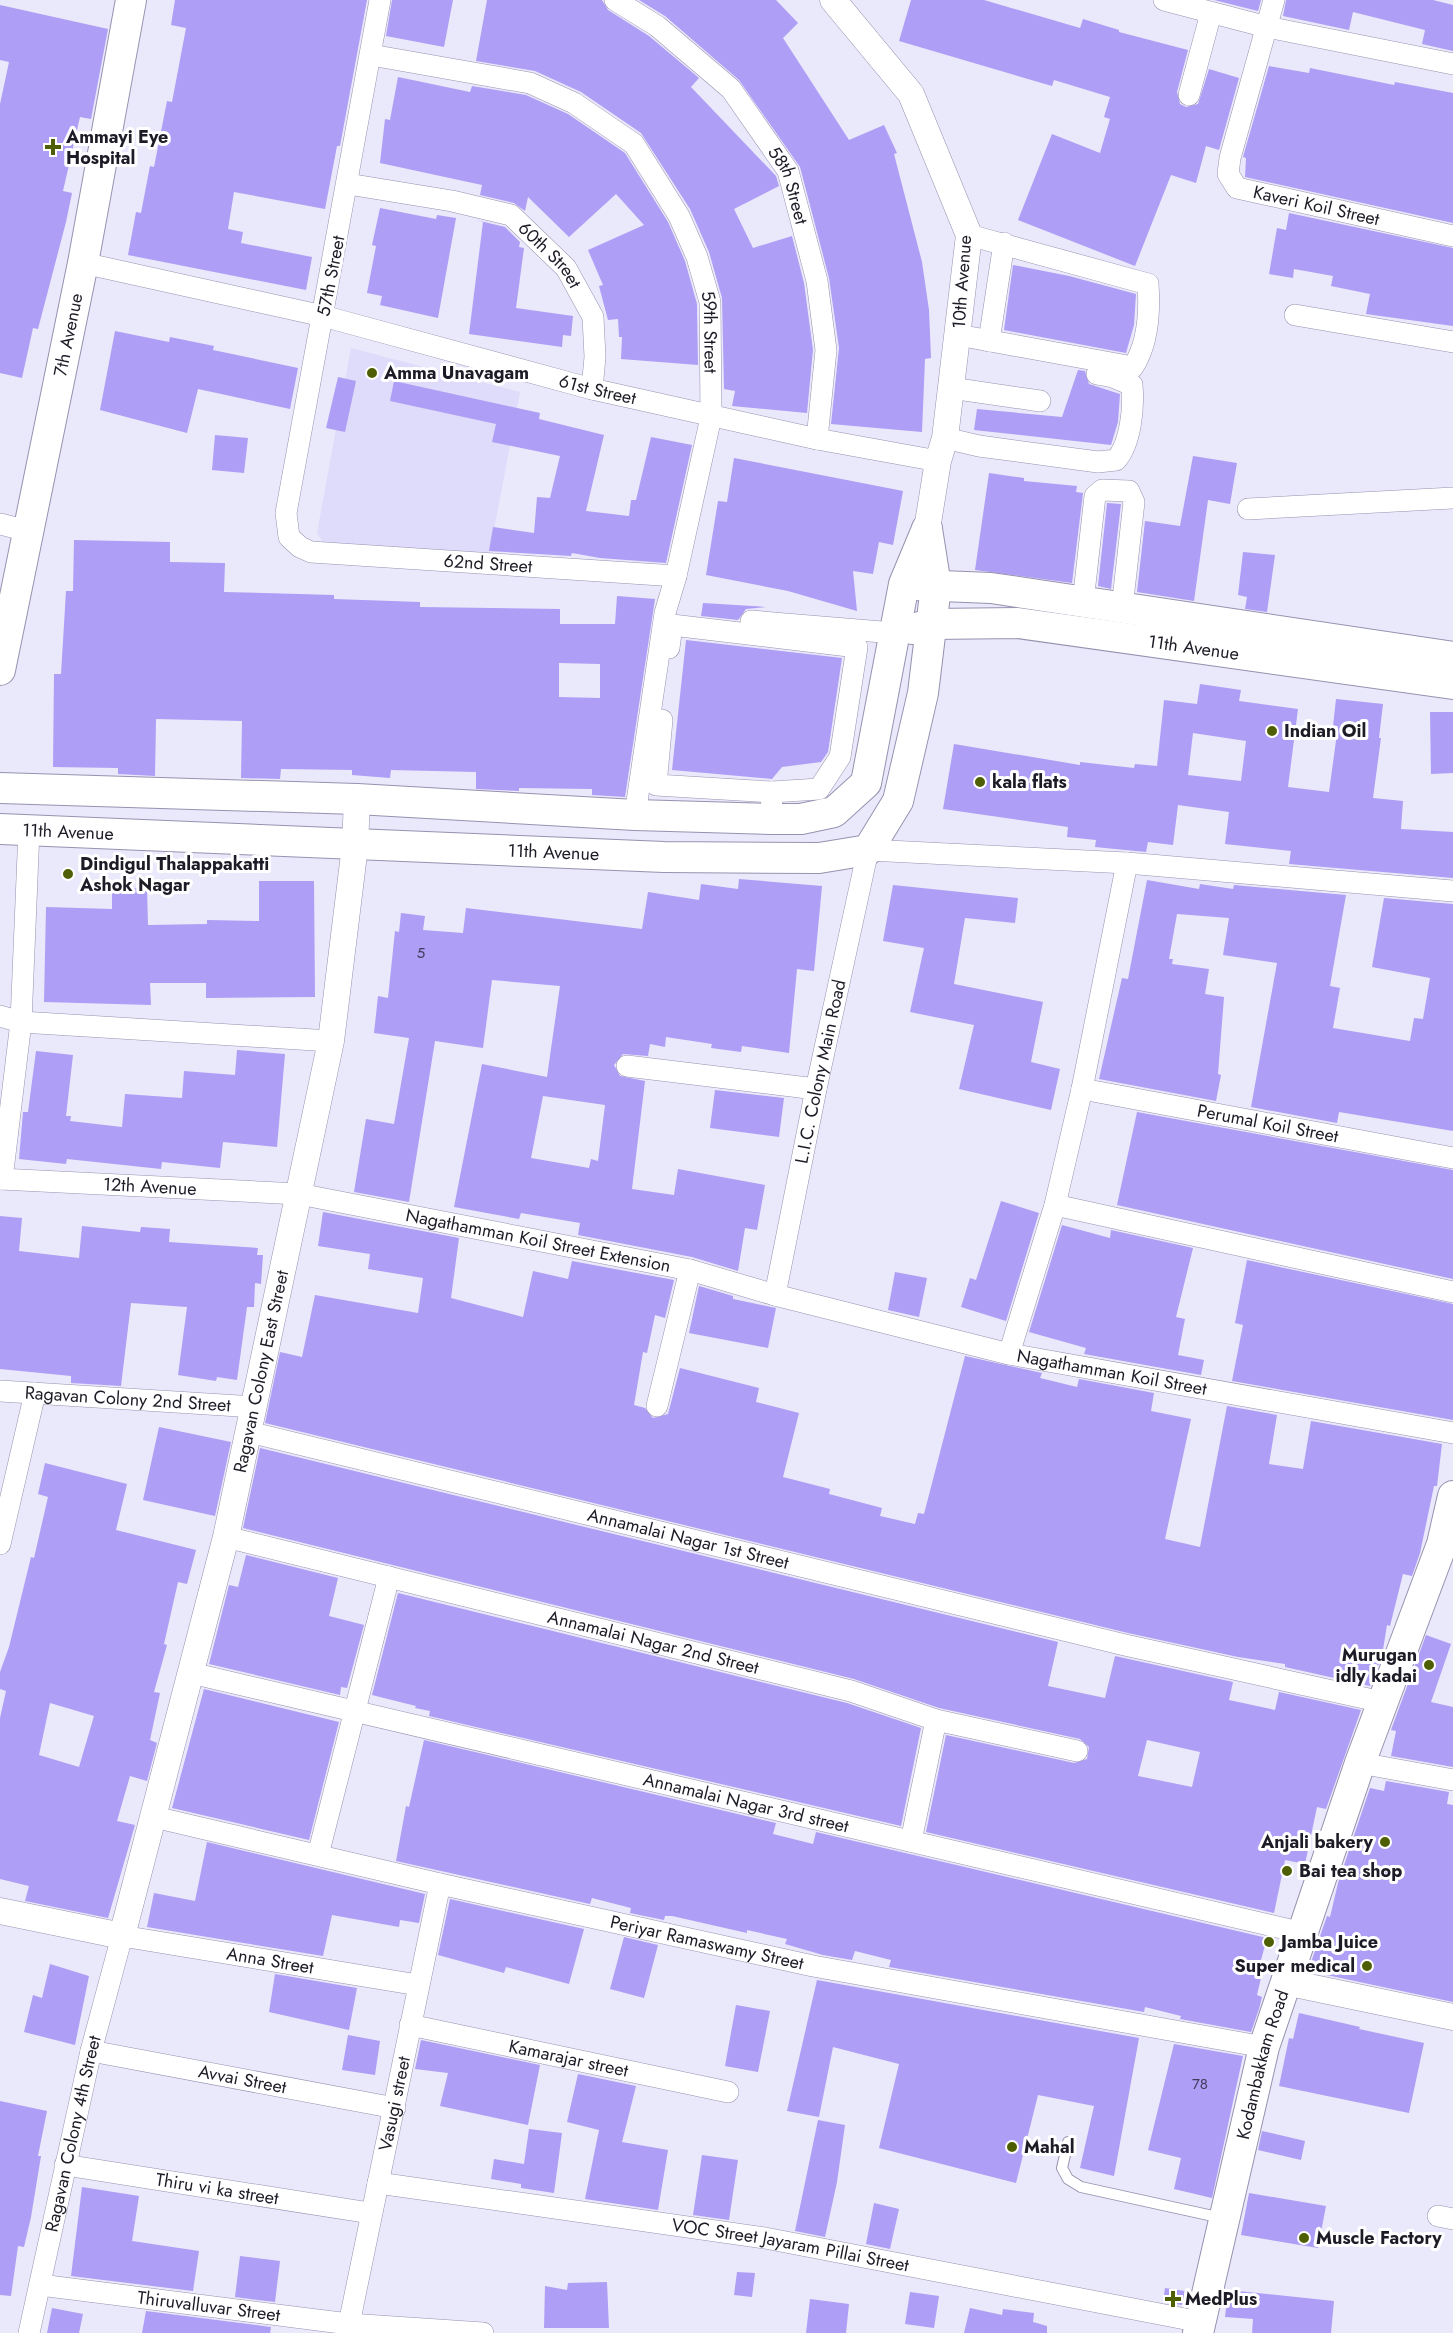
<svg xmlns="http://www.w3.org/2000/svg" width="1453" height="2333" font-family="Jost,sans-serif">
  <rect width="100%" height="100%" fill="#eae8fb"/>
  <path fill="#dfdbfa" d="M351,348L520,392L489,556L325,546L317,533Z"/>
  <path fill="#ae9ef5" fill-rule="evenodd" d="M175,0H367L340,146H337L325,209L234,192L228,229L243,232L241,243L312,257L306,290L128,255L136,212L141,213L150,166L154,167L167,101L172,102L186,28L171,25Z
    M392,0H453L444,47L386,36Z
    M487,0H602L608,10L649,36L699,78L691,87L776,176L779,186L734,209L753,248L792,236L804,283L813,350L807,413L732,406L735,391L724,389L722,298L709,252L690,209L641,133L581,92L535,71L476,61Z
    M639,0H776L798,23L783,38L849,140L884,125L897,153L894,154L922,262L929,310L931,358L925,359L922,432L831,424L839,348L829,278L800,167L739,80L665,16Z
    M911,0H984L1080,28L1083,19L1119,30V32L1188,50L1177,92L1180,104L1186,107L1198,104L1209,69L1239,78L1219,150L1206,146L1196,183L1171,175L1135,266L1018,220L1052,134L1100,153L1110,119L1104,117L1110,97L1054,80L1052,86L899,41Z
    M1214,0H1261L1258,11Z
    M1286,0H1433L1453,5V51L1422,44L1425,30L1353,12L1349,30L1283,16Z
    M0,5L108,29L91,119L80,117L63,191L72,193L66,222L38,329L33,328L22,378L0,373V104L9,62L0,60Z
    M1269,66L1309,73L1310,68L1394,85L1395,82L1453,93V223L1245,177L1246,158L1243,157Z
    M398,77L470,92L472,86L526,95L568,114L625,153L668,222L685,261L697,304L698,365L621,359L622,337H619L618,319L608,320L599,286L603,285L588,250L644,225L616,194L569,237L528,197L525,211L514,203L480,195L482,185L380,163L385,119L390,120Z
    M380,208L436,219L437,215L456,218L438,318L380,305L382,296L367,293L376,246L372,245Z
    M1289,213L1453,248V326L1366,314L1370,294L1331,286L1333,276L1294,269L1293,278L1269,274L1277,228L1286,230Z
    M476,220L505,227L520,242L519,247L524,248L516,308L573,316L571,336L563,335L562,347L469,334L483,222Z
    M1013,265L1069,276L1136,294L1134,325L1126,353L1004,330Z
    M115,331L169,342L170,337L214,346L213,350L298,368L290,409L198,389L187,433L100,410Z
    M1078,370L1085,371L1089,384L1120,394L1118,422L1111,445L974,430L977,409L1062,417Z
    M338,377L356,381L345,432L326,428Z
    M394,381L540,413L539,419L604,435L586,511L629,516L631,500H636L651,437L692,445L666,563L600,558L572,553L571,556L489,551L493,527L534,533L537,497L550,498L560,456L492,442L496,424L390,401Z
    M215,435L248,438L244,473L212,470Z
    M1193,456L1237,463L1230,504L1208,500L1194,601L1137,592L1145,521L1180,526Z
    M734,458L903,491L893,545L879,542L873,574L853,571L857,611L788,591L706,575L718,501L727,502Z
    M989,473L1024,478V481L1077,486L1076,492L1083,493L1072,583L975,570Z
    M1107,503L1121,504L1111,589L1098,586Z
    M74,540L170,542V562L225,563L224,592L334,595V599L420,602V607L560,609V624H615L617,596L655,599L625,797L592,795V789L519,788V791L476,789V772L391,770L390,778L352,775V770L281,769L280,779L241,778L242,721L156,719L155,776L118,774V768L53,767L54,674H61L66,591H73ZM559,663L600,664V698L559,697Z
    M1243,552L1275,555L1267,612L1245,609L1247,597L1238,595Z
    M703,603L766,607L746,609L738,620L701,616Z
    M686,640L842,658L828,752L821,762L782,767L772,779L672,770Z
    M1200,684L1241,690L1239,701L1298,709L1288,787L1329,792L1338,726H1333L1336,699L1383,704L1379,738H1381L1373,798L1403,801L1401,829L1453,832V878L1289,864L1291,851L1225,844L1229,812L1178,805L1173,845L1148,842L1146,852L1095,847L1096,840L1067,837L1068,827L943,809L954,744L1080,765V762L1134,768L1135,764L1157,766L1164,700L1197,704ZM1193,733L1246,741L1241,781L1188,775Z
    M1430,712H1453V773L1431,774Z
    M739,879L822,886L814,971L797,969L789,1053L742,1046L741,1052L711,1048L712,1044L666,1037L665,1047L650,1044L648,1056L623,1054L614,1065L620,1076L645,1081L632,1189L674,1195L678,1169L765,1185L757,1230L745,1228L738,1271L692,1257L578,1235L580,1223L521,1213L519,1219L454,1207L482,1064L547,1077L560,986L492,980L483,1048L435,1041L409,1202L354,1192L366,1119L394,1124L409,1038L374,1033L378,996L388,998L395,931L399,932L401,913L425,916L423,930L463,933L466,908L642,929L648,892L699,900L701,884L738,889ZM543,1096L605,1105L598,1161L591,1159L589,1168L531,1158Z
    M1147,880L1199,889L1200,884L1233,889L1234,885L1346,895L1330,986L1340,988L1333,1028L1410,1041L1414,1018L1423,1019L1430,978L1372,967L1384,898L1453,904V1131L1339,1112L1337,1123L1251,1107L1277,963L1223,955L1229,918L1177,914L1169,959H1173L1172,964L1209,969L1205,994L1224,997L1218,1074L1221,1075L1216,1101L1099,1079L1122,978L1128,979Z
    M259,881H314L315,997L206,998V983H150L151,1005L44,1002L46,907L112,909V889L147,888L148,925L207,924V920L259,921Z
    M893,885L1018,898L1015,923L965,918L954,984L1043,1002L1031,1062L1060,1069L1051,1110L959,1089L974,1025L910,1012L924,948L883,941Z
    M237,1050L285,1054L277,1147L223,1142L220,1168L162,1162L161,1169L67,1159L66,1164L19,1159L23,1112H28L36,1051L73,1055L66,1116H71L70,1121L122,1127L125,1094L182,1098L184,1071L235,1075Z
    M715,1090L784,1098L779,1137L710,1128Z
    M1137,1112L1453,1170V1279L1117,1205Z
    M1001,1201L1039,1213L1006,1321L961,1307L970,1278L976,1280Z
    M323,1212L459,1238L451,1298L523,1317L533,1271L568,1279L572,1261L674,1280L665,1318L655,1315L647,1353L643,1352L634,1405L645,1408L653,1418L668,1414L680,1368L759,1388L756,1402L799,1413L783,1477L830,1489L829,1494L882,1508L880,1516L915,1524L918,1513L924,1514L965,1356L1042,1373L1040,1378L1077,1387L1079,1379L1154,1393L1151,1411L1191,1419L1165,1539L1200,1547L1227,1406L1277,1415L1269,1464L1303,1469L1311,1421L1442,1444L1437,1486H1434L1420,1553L1412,1576L1403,1574L1390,1626L1387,1625L1382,1656L1370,1686L1285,1667V1664L1238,1657L1128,1633L265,1423L280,1352L302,1357L315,1295L418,1313L423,1278L368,1269L370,1254L318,1246Z
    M0,1216L22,1218L19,1251L79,1258L82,1226L140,1232L141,1227L170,1229L169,1242L258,1248L257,1255H263L261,1284L255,1283L254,1307H247L237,1380L217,1377L216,1381L178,1375L187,1307L131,1303L121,1386L71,1383V1376L0,1369Z
    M1062,1225L1110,1238L1111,1230L1193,1248L1176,1317L1185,1319L1178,1355L1204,1360L1201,1375L1084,1354L1086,1348L1029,1332Z
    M1247,1260L1453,1304V1420L1232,1381L1243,1325L1235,1323Z
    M895,1272L927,1278L919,1317L888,1310Z
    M699,1286L733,1296V1299L776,1308L768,1348L689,1333Z
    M159,1427L231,1442L215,1516L143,1500Z
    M260,1448L1058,1642L1048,1686L1105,1698L1115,1656L1233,1682L1229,1700L1275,1710L1279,1692L1361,1710L1326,1809L1317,1807L1305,1864L1285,1860L1274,1913L926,1832L946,1735L1074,1763L1087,1759L1089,1747L1080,1739L939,1708L854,1679L243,1528ZM1147,1740L1200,1752L1192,1787L1138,1776Z
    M45,1463L127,1484L116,1530L196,1550L187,1584L178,1582L164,1644L167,1645L154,1692L160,1693L150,1740L157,1743L147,1781L130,1776L117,1821L135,1825L108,1918L25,1901L29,1886L0,1879V1718L6,1691L0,1689V1672L9,1647L31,1557L34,1558L48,1497L38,1494ZM50,1703L94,1716L79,1767L39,1755Z
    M246,1555L338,1578L329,1616L364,1625L347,1688L341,1687L340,1695L209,1664L229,1585L238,1587Z
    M398,1593L847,1703L921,1728L901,1826L429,1716L430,1711L415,1708L416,1706L372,1695Z
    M1426,1635L1451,1644L1431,1702L1453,1707V1767L1391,1756L1396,1731L1391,1730Z
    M204,1689L339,1722L309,1840L172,1808Z
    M424,1740L776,1823L773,1834L813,1844L816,1832L1267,1938L1261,1960L1265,1961L1257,1995L1262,1997L1259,2009L1251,2032L1180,2019L1181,2016L1145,2007L1144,2012L889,1967L891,1960L855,1951L852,1960L823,1955L785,1944L787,1939L747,1930V1933L672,1916H665L664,1920L630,1913L631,1908L592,1898L590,1904L396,1861L406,1806L409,1807Z
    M1386,1781L1449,1792L1447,1804L1453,1805V2002L1308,1971L1327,1916L1330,1917L1338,1883L1370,1788L1384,1791Z
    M207,1842L425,1894L419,1923L400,1920L399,1927L332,1915L323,1956L147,1927L154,1893L195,1901Z
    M450,1899L584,1929L569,1984L506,1967L504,1973L438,1955Z
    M624,1937L658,1945L644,1998L610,1989Z
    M50,1964L89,1976L75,2045L24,2032L33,1995L42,1998Z
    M275,1974L357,1988L349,2030L269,2012Z
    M817,1980L1139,2038L1114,2176L1080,2168L1094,2106L1038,2095L1016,2183L879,2148L899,2064L833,2047L819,2117L787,2111Z
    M736,2005L770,2011L758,2072L725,2066Z
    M1299,2013L1360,2027L1359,2029L1424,2043L1409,2113L1279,2086L1289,2038L1293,2039Z
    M348,2035L380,2041L375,2075L342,2070Z
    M421,2040L540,2065L528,2125L440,2106L448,2073L415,2069Z
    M1174,2044L1243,2056L1212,2198L1174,2189L1181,2158L1148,2150Z
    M578,2074L636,2086L622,2142L668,2150L658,2210L585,2199L599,2130L567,2122Z
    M0,2101L47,2111L38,2156H41L31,2217L24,2247L18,2246L11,2296L0,2295Z
    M818,2120L845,2125L837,2182L825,2237L795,2231Z
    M529,2129L562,2133L554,2193L521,2188V2184L491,2179L494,2159L524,2164Z
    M1262,2131L1305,2141L1301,2160L1258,2150Z
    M702,2155L738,2160L729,2220L693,2215Z
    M82,2187L139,2196L132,2241L199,2251L193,2291L71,2276Z
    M1249,2193L1326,2206L1318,2248L1241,2235Z
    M874,2203L899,2209L890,2249L866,2244Z
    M240,2256L280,2261L275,2302L235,2297Z
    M737,2272L755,2273L752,2297L734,2295Z
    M607,2282L609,2328H544L545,2286L567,2290L568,2283Z
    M1165,2288L1185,2291L1182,2305L1163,2302Z
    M1228,2290L1334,2301L1331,2333H1252L1253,2319L1225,2317Z
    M910,2292L939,2296L934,2328L905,2324Z
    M810,2299L849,2304L846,2333H806Z
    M52,2308L83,2314L79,2333H47Z
    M970,2308L1002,2315L1003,2309L1034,2313L1033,2322L1047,2326V2333H964Z
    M146,2311L271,2327L270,2333H142Z"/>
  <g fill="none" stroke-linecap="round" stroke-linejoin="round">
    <g stroke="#9692af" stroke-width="12">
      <path id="service" d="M1068,2142L1062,2168L1068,2179L1081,2187L1222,2218"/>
    </g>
    <g stroke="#9692af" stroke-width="22">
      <g id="minor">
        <path id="s1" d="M380,0L286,513L289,537L300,547L311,552L676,576"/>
        <path id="s2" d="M615,0L657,26L731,89L788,171L817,281L826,350L817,439"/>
        <path d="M1164,0L1267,27L1453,64"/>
        <path id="s3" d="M1274,0L1230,158L1228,174L1237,188L1453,236"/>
        <path id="s4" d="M371,55L530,83L574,103L634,144L679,216L697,257L710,302L711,417L676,576L665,613L635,815"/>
        <path d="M1189,95L1211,13"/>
        <path id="s5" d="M348,184L452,201L511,215L566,268L593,317L595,357L592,389"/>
        <path id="s6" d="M83,263L323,316L592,389L817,439L938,461"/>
        <path d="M1295,315L1453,342"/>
        <path d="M958,335L1133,367C1148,344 1150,312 1148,284L969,235"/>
        <path d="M989,341L1004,243"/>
        <path d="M951,388L1040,401"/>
        <path d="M945,438L979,446L1098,462L1116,460C1131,443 1134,407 1132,385L1113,377L1097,374"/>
        <path d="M1248,509L1453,498"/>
        <path d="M0,524L28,531"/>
        <path d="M1083,602L1095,496L1102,490L1129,491L1134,502L1122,608"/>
        <path d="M751,621L894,633"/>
        <path d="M669,648L672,625L857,647L840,757L819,789L772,792L771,819"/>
        <path d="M662,720L656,785L772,792"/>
        <path d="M0,1016L21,1022L331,1041"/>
        <path d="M627,1066L816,1089"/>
        <path id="s7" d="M1082,1089L1453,1158"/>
        <path id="s8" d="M0,1179L299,1194L690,1270L775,1295L1009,1354L1453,1433"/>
        <path d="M2,1179L21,1022L29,830"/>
        <path d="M1055,1205L1453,1292"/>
        <path id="s9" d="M775,1295L816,1089L868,850L1127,863L1453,891"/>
        <path d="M1009,1354L1055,1205L1082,1089L1127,863"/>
        <path id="s10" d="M0,1391L255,1407"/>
        <path d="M657,1406L690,1270"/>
        <path id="s11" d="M249,1432L1125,1645L1382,1702"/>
        <path id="s12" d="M226,1537L851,1691L936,1720L1077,1751"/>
        <path d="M0,1544L35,1393"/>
        <path id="s13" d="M191,1673L1303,1933"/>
        <path d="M1360,1763L1453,1780"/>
        <path id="s14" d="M154,1817L440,1884L813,1966L1264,2047"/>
        <path d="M911,1841L936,1720"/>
        <path d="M318,1855L389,1577"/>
        <path id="s15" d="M410,2025L728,2092"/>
        <path id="s16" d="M91,2051L395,2108"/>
        <path id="s17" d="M65,2165L370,2213"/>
        <path id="s18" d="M378,2183L765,2238L1201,2322"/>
        <path d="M1438,2216L1453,2219"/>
        <path id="s19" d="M40,2285L349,2324L483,2333"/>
        <path id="s20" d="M349,2324L440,1884"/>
        <path id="s21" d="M29,2333L91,2051L122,1936L418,1985"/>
      </g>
    </g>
    <g stroke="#9692af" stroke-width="27">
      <g id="tertiary">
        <path d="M833,0L911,94L969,235L945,438L938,461L927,529"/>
        <path id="s22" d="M0,1911L122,1936L226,1537L331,1041L355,846L357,799"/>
        <path d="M1285,1982L1453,2017"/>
      </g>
    </g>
    <g stroke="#9692af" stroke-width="32">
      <g id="secondary">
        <path d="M916,585L991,588L1453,657"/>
        <path id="s23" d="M912,629L931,624L1018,623L1453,684"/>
        <path id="s24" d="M0,670L83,263L131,0"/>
        <path d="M0,788L357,799L635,815L771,819H801L834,812L866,783L904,584L927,529"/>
        <path id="s25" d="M0,829L664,857L819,858L868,850L898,801L923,693L936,586L927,529"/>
        <path id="s26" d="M1198,2333L1264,2047L1360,1763L1442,1544L1453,1496"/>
      </g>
    </g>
    <use href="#service" stroke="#fff" stroke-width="10"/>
    <use href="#minor" stroke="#fff" stroke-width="21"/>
    <use href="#tertiary" stroke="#fff" stroke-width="26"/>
    <use href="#secondary" stroke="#fff" stroke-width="30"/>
  </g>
  <g fill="#4e5f03" stroke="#fff" stroke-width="2">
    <path d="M50 138h6v6h6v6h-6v6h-6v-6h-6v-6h6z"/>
    <circle cx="372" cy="373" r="6"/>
    <circle cx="1272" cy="731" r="6"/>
    <circle cx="980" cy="782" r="6"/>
    <circle cx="68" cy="874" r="6"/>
    <circle cx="1429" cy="1665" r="6"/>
    <circle cx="1385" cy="1842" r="6"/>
    <circle cx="1287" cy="1871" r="6"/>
    <circle cx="1269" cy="1942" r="6"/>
    <circle cx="1367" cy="1966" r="6"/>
    <circle cx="1012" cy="2147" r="6"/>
    <circle cx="1304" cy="2238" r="6"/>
    <path d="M1170 2290h6v6h6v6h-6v6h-6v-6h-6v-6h6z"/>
  </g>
  <g text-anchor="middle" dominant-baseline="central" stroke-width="6" stroke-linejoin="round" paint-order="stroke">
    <g font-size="15" fill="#413c5a">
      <text x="421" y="953">5</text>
      <text x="1200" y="2084">78</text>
    </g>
    <g font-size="18" font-weight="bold" fill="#1d1b26" stroke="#fff" text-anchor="start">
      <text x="66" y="137">Ammayi Eye<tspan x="66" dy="21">Hospital</tspan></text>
      <text x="384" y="373">Amma Unavagam</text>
      <text x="1284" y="731">Indian Oil</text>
      <text x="992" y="782">kala flats</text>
      <text x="80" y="864">Dindigul Thalappakatti<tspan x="80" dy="21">Ashok Nagar</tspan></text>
      <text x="1417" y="1655" text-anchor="end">Murugan<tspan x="1417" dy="21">idly kadai</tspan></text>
      <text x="1373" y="1842" text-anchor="end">Anjali bakery</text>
      <text x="1299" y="1871">Bai tea shop</text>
      <text x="1281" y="1942">Jamba Juice</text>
      <text x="1355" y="1966" text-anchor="end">Super medical</text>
      <text x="1024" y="2147">Mahal</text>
      <text x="1316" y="2238">Muscle Factory</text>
      <text x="1185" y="2299">MedPlus</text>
    </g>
    <g font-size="18" fill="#1d1b26" stroke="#fff">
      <text stroke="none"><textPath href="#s2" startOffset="260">58th Street</textPath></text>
      <text stroke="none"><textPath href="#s3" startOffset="278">Kaveri Koil Street</textPath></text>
      <text stroke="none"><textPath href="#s5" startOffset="222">60th Street</textPath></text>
      <text transform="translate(331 276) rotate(-79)">57th Street</text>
      <text transform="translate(962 282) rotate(-86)">10th Avenue</text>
      <text stroke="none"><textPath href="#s4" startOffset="489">59th Street</textPath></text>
      <text stroke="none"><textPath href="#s24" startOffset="342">7th Avenue</textPath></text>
      <text stroke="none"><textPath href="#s6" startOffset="530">61st Street</textPath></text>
      <text stroke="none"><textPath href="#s1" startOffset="750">62nd Street</textPath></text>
      <text stroke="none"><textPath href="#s23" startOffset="284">11th Avenue</textPath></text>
      <text stroke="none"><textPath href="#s25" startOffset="68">11th Avenue</textPath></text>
      <text stroke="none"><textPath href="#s25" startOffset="554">11th Avenue</textPath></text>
      <text stroke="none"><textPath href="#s9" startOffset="228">L.I.C. Colony Main Road</textPath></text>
      <text stroke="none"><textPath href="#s7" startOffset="189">Perumal Koil Street</textPath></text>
      <text stroke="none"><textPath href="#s8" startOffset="150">12th Avenue</textPath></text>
      <text stroke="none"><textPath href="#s8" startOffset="543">Nagathamman Koil Street Extension</textPath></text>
      <text stroke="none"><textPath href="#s22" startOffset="706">Ragavan Colony East Street</textPath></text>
      <text stroke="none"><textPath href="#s8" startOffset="1132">Nagathamman Koil Street</textPath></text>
      <text stroke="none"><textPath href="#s10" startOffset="128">Ragavan Colony 2nd Street</textPath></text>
      <text stroke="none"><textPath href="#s11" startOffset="452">Annamalai Nagar 1st Street</textPath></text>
      <text stroke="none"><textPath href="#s12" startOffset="440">Annamalai Nagar 2nd Street</textPath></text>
      <text stroke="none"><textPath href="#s13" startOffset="570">Annamalai Nagar 3rd street</textPath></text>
      <text stroke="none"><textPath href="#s14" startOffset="567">Periyar Ramaswamy Street</textPath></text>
      <text stroke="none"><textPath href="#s21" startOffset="558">Anna Street</textPath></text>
      <text stroke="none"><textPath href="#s15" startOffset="162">Kamarajar street</textPath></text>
      <text stroke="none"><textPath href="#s26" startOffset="276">Kodambakkam Road</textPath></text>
      <text stroke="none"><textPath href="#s16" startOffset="154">Avvai Street</textPath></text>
      <text stroke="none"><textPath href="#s20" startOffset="225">Vasugi street</textPath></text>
      <text stroke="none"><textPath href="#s21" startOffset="204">Ragavan Colony 4th Street</textPath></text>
      <text stroke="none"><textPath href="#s17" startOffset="154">Thiru vi ka street</textPath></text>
      <text stroke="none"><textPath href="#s18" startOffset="417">VOC Street Jayaram Pillai Street</textPath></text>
      <text stroke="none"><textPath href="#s19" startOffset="170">Thiruvalluvar Street</textPath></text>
    </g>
  </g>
</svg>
